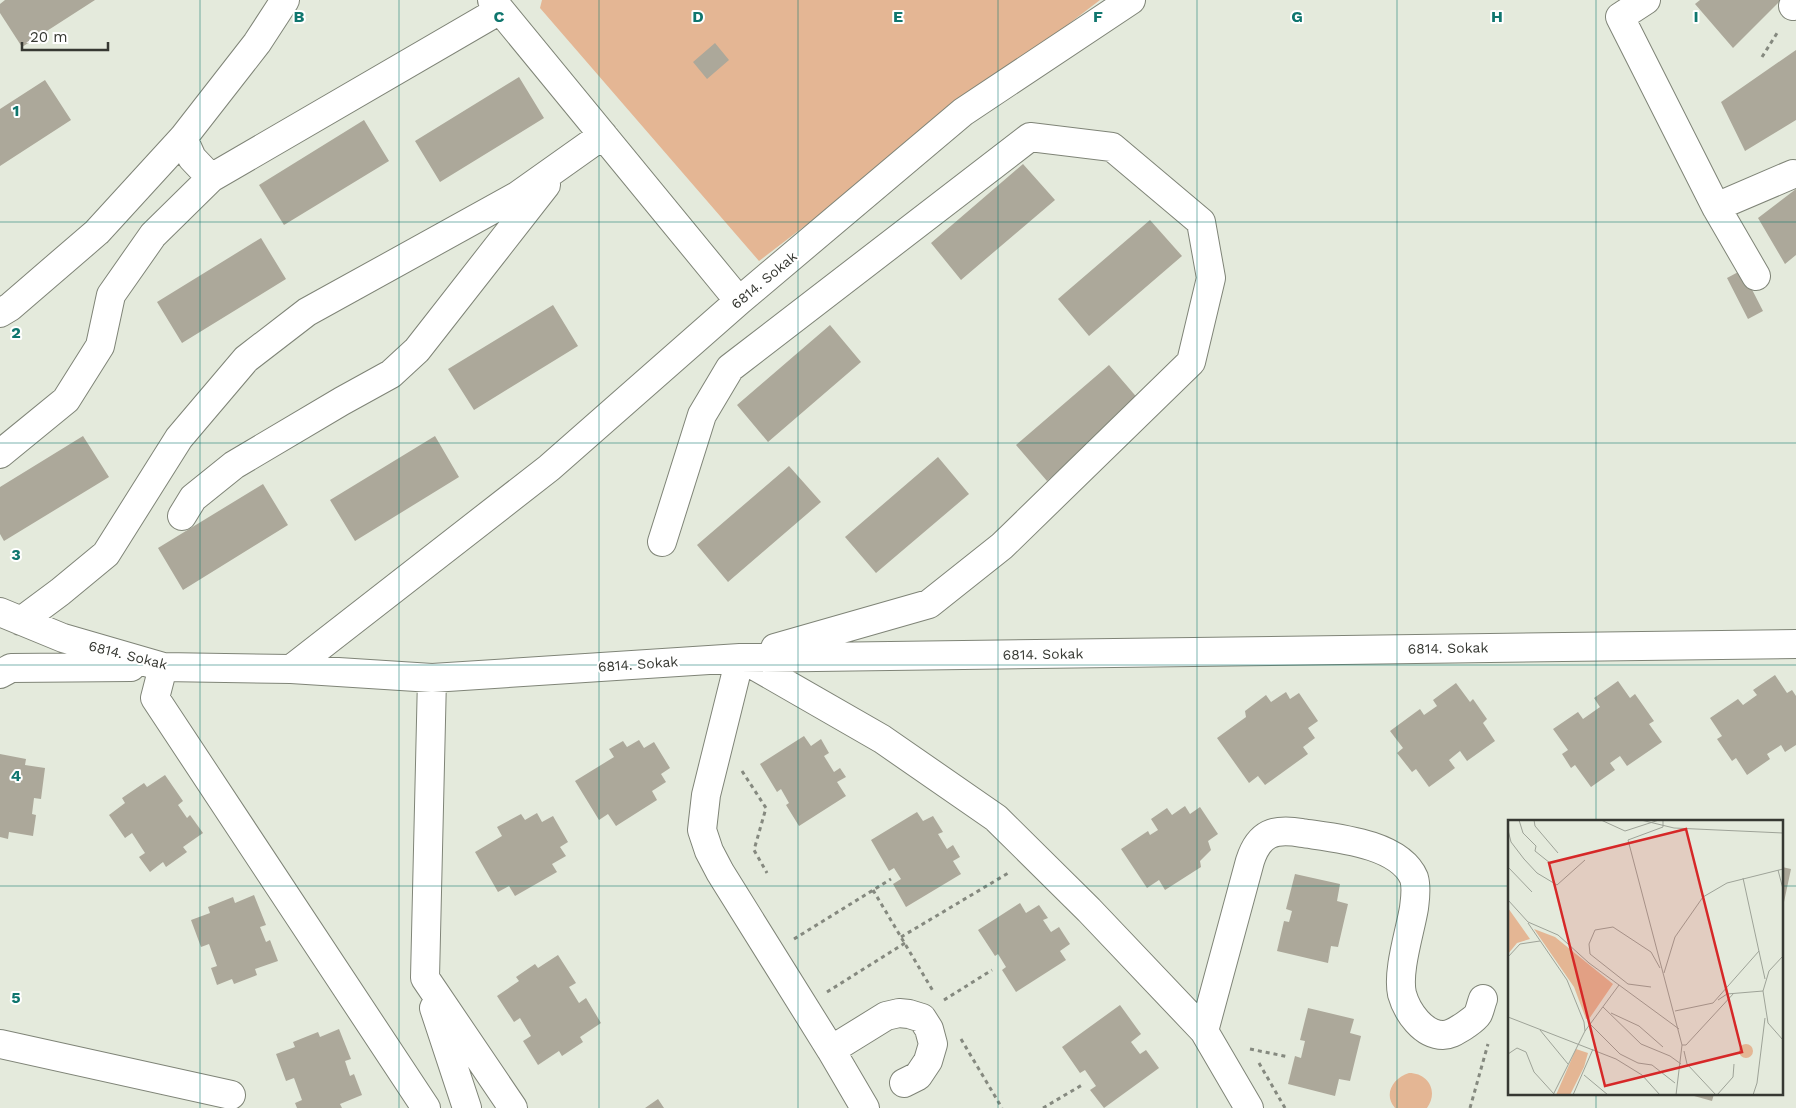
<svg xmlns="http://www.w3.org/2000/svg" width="1796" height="1108" font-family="'Work Sans',sans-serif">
  <rect width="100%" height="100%" fill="#e4eadc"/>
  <path fill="#e4b694" d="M542,0H1100L759,261L540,8Z
    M1409,1073C1428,1073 1439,1091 1427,1108H1395C1383,1094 1393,1078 1409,1073Z"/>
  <path fill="#aca89a" d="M5,0H95L22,47L0,13V4Z
    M1700,0H1781L1733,48L1695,4Z
    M715,43L729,60L707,79L693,62Z
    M1796,50V120L1745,151L1721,102Z
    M519,77L544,118L440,182L415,141Z
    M45,80L71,120L0,166V109Z
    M364,120L389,161L284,225L259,185Z
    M1023,164L1055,200L961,280L931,243Z
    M1796,189V255L1785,264L1758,218Z
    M1150,220L1182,256L1089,336L1058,299Z
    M261,238L286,279L182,343L157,302Z
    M1742,270L1763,311L1748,319L1727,278Z
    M553,305L578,346L474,410L448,369Z
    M830,325L861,362L768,442L737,405Z
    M1109,365L1140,401L1047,481L1016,445Z
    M83,436L109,477L4,541L0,534V487Z
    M435,436L459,477L355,541L330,500Z
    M938,457L969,494L876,573L845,537Z
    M789,466L821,502L728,582L697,545Z
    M263,484L288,525L183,590L158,548Z
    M1775,675L1787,693L1792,690L1796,696V745L1785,752L1781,745L1767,754L1770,759L1747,775L1736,758L1732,761L1717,739L1722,736L1710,718L1738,699L1743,705L1757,695L1753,690Z
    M1618,681L1630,698L1635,694L1654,721L1649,724L1662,742L1627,766L1620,756L1610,763L1615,770L1591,787L1575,765L1571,768L1562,754L1568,750L1553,729L1578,712L1583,719L1600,707L1594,698Z
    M1456,683L1470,702L1473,699L1487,719L1483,723L1495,741L1467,761L1460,751L1449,760L1455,768L1429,787L1416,769L1412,772L1397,753L1403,748L1390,731L1420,709L1424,715L1437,706L1433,700Z
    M1286,692L1290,699L1299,693L1318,721L1308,728L1315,738L1303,747L1308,754L1265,785L1258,776L1249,783L1217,738L1246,717L1245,711L1266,695L1271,702Z
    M804,736L811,746L821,739L829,753L824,756L834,772L840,768L846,777L837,782L846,796L799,826L786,805L789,803L781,789L777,792L760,764Z
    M639,740L644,748L654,742L670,768L661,774L666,782L652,791L657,800L616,826L608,814L599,820L575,781L614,757L609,749L623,741L627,747Z
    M0,754L26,759L25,765L45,768L41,799L34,798L32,814L36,815L33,836L9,832L8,839L0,837Z
    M165,775L183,801L178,805L187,818L190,815L203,833L183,847L187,852L166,867L163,862L150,872L139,857L145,853L132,833L125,838L109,815L125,803L122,798L144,783L147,787Z
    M1185,806L1190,814L1200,807L1218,834L1208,841L1211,850L1200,861L1201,867L1165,890L1159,880L1147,888L1121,849L1148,831L1150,835L1158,830L1151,819L1167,808L1172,815Z
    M917,812L923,821L933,816L943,832L938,834L947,849L953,845L960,857L953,861L961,874L906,907L893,884L901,879L894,868L889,871L871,840Z
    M537,813L542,822L553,816L568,842L560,847L566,856L552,864L557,872L515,896L509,886L498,892L475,852L502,836L497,827L521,814L525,820Z
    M1782,867L1791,869L1784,902L1782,901Z
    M1295,874L1340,884L1337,901L1348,904L1338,947L1331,946L1328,963L1277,951L1284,921L1289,922L1292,911L1286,909Z
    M254,895L266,925L260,927L266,942L270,940L278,961L255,969L257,975L234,984L232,979L217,985L211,968L217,966L209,944L201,947L191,920L210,913L208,907L233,897L235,903Z
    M1020,903L1026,913L1039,905L1048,918L1043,920L1051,932L1059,927L1070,944L1060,951L1066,960L1016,992L1002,970L1006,967L998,954L995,956L978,930Z
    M558,955L576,983L569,987L579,1003L586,998L601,1023L580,1037L583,1042L562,1056L559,1051L538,1065L523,1041L531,1036L520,1018L514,1022L497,996L519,981L516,977L535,964L538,968Z
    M1120,1005L1141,1034L1131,1042L1140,1054L1146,1050L1159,1068L1104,1108L1090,1090L1096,1086L1085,1070L1080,1073L1062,1047Z
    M1308,1008L1354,1019L1350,1033L1361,1036L1350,1081L1339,1079L1335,1096L1288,1084L1295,1056L1301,1058L1305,1041L1300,1040Z
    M339,1029L351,1059L345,1061L350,1076L354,1074L362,1095L340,1104L342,1108H297L295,1103L302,1100L294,1078L286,1081L276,1054L295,1047L293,1042L318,1032L320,1037Z
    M1687,1094H1714L1712,1101Z
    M658,1099L664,1108H645Z"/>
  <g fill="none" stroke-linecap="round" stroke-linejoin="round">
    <g stroke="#7f8477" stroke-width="30">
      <path id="minor" d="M492,0L739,301
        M1646,0L1620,17L1716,207L1756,276
        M1793,6L1796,4
        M183,138L192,158L211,178
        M1716,207L1793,174
        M0,313L10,307L97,232L183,138L257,43L285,0
        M0,454L66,400L100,346L111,295L153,235L211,178L500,10
        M182,516L193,498L234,465L342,401L391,374L417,350L546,185
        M662,542L702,415L730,368L1030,137L1112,147L1201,222L1211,278L1191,362L1002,546L929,604L775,648
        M0,612L63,638L163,667L291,669L432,678L740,658L1796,644
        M21,621L60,592L106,554L179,438L246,359L307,312L517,196L603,135
        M740,658L706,795L702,830L709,851L720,872L831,1050L865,1108
        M741,658L882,739L996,818L1089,910L1204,1031L1249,1108
        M163,667L155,698L426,1108
        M291,669L549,468L739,301L963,112L1131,0
        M0,674L11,668L131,667
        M432,678L425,978L513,1108
        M434,1008L467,1108
        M1204,1031L1250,861C1259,833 1274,828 1302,833C1335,838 1399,843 1414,878C1417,888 1415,899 1414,908C1410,932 1397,971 1402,994C1407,1012 1423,1035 1443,1035C1451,1035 1457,1030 1464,1026C1468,1023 1475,1019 1478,1014C1480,1010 1481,1004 1483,999
        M0,1044L231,1095
        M831,1050L886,1016L899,1013L909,1014L922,1018L929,1029L933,1044L928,1061L918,1076L904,1083"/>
    </g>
    <path stroke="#85897f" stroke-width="3" stroke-dasharray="4 4" stroke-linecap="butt" d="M1762,57L1779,30
      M742,771L766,808L754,850L767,873
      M873,890L933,991
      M901,937L1010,872
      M794,939L891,879
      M827,992L905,943
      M944,1000L992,970
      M961,1039L1002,1108
      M1250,1049L1289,1057
      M1259,1063L1285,1108
      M1043,1108L1082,1085
      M1470,1108L1488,1044"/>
    <use href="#minor" stroke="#fff" stroke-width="28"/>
  </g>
  <path fill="none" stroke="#0f766e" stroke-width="1" stroke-opacity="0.55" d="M200,0V1108M399,0V1108M599,0V1108M798,0V1108M998,0V1108M1197,0V1108M1397,0V1108M1596,0V822M0,222H1796M0,443H1796M0,665H1796M0,886H1510M1782,886H1796M1596,1094V1108"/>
  <g text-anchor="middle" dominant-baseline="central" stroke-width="4" stroke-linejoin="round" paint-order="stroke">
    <g font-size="14" fill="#363832" stroke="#fff">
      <text transform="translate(764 280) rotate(-40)">6814. Sokak</text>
      <text transform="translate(1448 648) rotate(-1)">6814. Sokak</text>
      <text transform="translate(1043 654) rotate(-1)">6814. Sokak</text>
      <text transform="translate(128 655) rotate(14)">6814. Sokak</text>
      <text transform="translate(638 664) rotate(-4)">6814. Sokak</text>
    </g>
  </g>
  <g transform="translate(1508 820)">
    <rect width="275" height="275" fill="#e4eadc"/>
    <path d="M0,88L22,119L9,123L0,134ZM26,109L47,117L105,164L81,199H78L66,167ZM231 231a7 7 0 1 1 14 0a7 7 0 1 1-14 0ZM68,229L80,233L76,247L62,275H48Z" fill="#e4b694"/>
    <path fill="none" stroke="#9ea398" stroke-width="1" d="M11,0L15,13L28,26L27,31L42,43M26,0L27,6L50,33M93,0L117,11L151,0M133,0L166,8L275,13M155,0V7L120,20L174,225L168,275M0,10L3,22L16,39L29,53L49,65L77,40M0,47L24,72M270,50L275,69M235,58L257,159M0,80L20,102L50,115L81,143L171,209M20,103L59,160L76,202L77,211L45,275M275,136L261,151L255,171L260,203L275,220M0,137L12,124L32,121M156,153L167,117L195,77L219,63L275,49M143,167L120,164L82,134L81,124L87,110L105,107L143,132L152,148M210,180L219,174L255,171M95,187L133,224L162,236L173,244M167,191L205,183L251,131M103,193L131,206L155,227M0,197L108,239L134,255L152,275M82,204L112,234L130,243L144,245L167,263M32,210L60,244M77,211L111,165M174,225H178L226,173M176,231L179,244L208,275M0,234L9,228L18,232L26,252L46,274M76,255L100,275M65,275L85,229M209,275L225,257L226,244M245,275L249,263L257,198"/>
    <path fill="#d62828" fill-opacity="0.15" stroke="#d62828" stroke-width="2.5" d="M178,9L234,232L97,266L41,43Z"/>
    <rect width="275" height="275" fill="none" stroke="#363832" stroke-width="2.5"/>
  </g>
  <g font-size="16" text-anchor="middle" font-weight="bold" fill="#0f766e" stroke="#fff" stroke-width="4" stroke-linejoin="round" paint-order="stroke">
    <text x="299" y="22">B</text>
    <text x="499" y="22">C</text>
    <text x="698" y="22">D</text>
    <text x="898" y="22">E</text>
    <text x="1098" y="22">F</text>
    <text x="1297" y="22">G</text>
    <text x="1497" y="22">H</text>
    <text x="1696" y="22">I</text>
    <text x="16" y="116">1</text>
    <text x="16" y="338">2</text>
    <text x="16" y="560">3</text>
    <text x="16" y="781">4</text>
    <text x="16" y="1003">5</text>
  </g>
  <path d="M22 42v8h86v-8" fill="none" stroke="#363832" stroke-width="2.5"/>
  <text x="30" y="42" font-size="15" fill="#363832" stroke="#ffffff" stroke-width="4" paint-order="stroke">20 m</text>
</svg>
